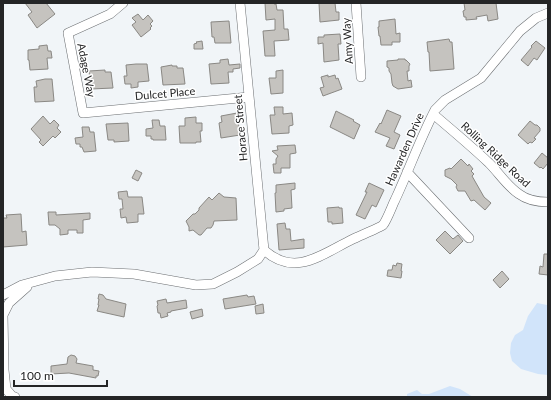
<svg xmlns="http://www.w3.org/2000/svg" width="551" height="400" font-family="Lato,sans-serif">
  <rect width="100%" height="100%" fill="#f1f5f8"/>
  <path fill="#d1e4fa" d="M537,303L547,305L548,304V375L538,374L521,369L512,361L510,353L511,343L515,335L523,330L528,316Z
    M450,386L460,389L473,397H407V394L417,390L422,394H429Z"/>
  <path fill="#c5c3bf" stroke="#8a8884" d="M25,3H46L55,14L37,28L28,15L32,12Z
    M265,3H274V4H276L277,10H283L284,29H288L289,40L274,41L275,56H265L263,31L275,30V19L266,20Z
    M319,3H335L336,12H339V20L320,22Z
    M464,3H496L498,19L488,21L487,15L476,17L477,19L466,20V17H464L463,11L465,10Z
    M138,14L143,20L148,15L153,21L150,24L152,26L150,28L151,29L141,37L132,25L136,22L132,18Z
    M395,19L396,34L400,33V42H392V45H381L380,36H379L378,27H379V21Z
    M229,21L231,43H215L214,37H212L211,22Z
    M340,34L341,44H338L339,60L324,62L323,43L318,44V37H324V35Z
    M449,39L450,42H452L454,69L430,71L429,52H428L427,42Z
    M202,41L203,49H194V44L197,43L196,42Z
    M536,41L545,48L537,60L534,58L528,66L521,60L532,47L531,46Z
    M47,45L48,51H51L52,58H47L48,69L30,70L29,60H28V50L39,49V46Z
    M228,59L229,65L240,64V68L233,69V72H228L229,83L211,84L209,64L220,63V60Z
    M398,59H405V60H406L410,64L409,66V71H407L408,81L411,80L412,87L398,89L393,86L392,83L391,74L389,71V68L387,67V61L398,60Z
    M136,64H147L149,81L138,82V87L131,88V84H125L124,76H127L126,65Z
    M172,65V66H177V68H183L185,84L163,85L161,67Z
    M105,70V72H111L113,88L91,89L89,71Z
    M283,70V93L271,94L269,78H276V71Z
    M328,75V77L335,75L336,79L338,78L342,89L323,96L320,88L324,87L321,77Z
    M45,79H52L54,101L35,102L34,87H37L36,81Z
    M274,107H283V114L292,113L293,125L289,126V133L272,134L270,115H275Z
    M387,110L401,116L394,132L400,135L394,149L386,146L390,138L375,132L380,123L381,124Z
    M336,111L354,120L353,121L360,125L354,139L330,127Z
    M237,113L240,135L221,138L219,123L222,122L221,116Z
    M43,116L50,124L54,120L59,125L57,128L61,132L55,138L53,136L43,146L39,142L41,140L31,129Z
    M196,117V123H202V131H200L201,142H196V143H180L179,126H185V118Z
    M152,120H159L160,126H165L166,140H153V139H151V136H146V129L153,128Z
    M530,121L535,125H537L540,128V131L534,138L536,139L532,143L530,142L528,144L518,135Z
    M128,123L129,141L114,142V140H108L106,124Z
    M82,127H89L90,132H94L96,151L84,152L82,147H80V144H76L75,138L83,137Z
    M295,145L296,153L290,154V168H281V173H274L273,164H276V159L278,156L272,151L278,150L277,146Z
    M542,153L548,158V163L543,169L541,167L540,168L534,163Z
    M461,159L468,166L469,164L473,169L471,171L474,174L472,176L484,197L491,203L485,210L474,200L471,201L465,191H458L456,187L457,185L451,179L445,176V170L450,168L451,169Z
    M136,170L142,173L138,181L132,178Z
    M295,183V189L291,190L292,208L284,209V211L276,212L275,193H276V185Z
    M369,183L384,190L376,207L372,205L365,219L356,215L367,192H365Z
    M127,191L128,197H142L144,214H138V222L127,223L126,217L121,218L120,209H123L122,199H119L118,192Z
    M219,193L224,197L236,198L237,220L214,221L213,225L211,228H207L201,235H199L193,230L189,231V227L186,221L193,214H195L199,210V208L209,197L212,200Z
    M339,207V208H342L343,223L332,224V222H328L327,208Z
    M48,212H56V215L90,213V219L83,220V233H77V230H68V234L60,235V229L55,225H49Z
    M21,214L22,232L26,231L27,245L3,247V218H7L6,215Z
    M285,223L286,229H290L291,241L304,239V248L279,250L277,224Z
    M445,231L453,239L458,235L463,241L450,254L436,240Z
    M544,254H548V275L539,274L540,266L543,267Z
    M397,263L402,264L401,271H402L401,278L387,276L388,270H392L393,265L396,266Z
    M502,271L509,279L500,288L493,280Z
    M99,294L103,295L106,299L126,304L124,317L97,311L99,305H98L99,299H98Z
    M247,295L248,297L254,296L256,304L225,309L223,299Z
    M166,299L167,303L186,300L187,308L171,311V312L167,313L168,316L161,318L160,313H158L157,306L158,305L157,301Z
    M263,304L264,313L256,314L255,306Z
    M202,309L203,316L192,319L190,312Z
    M71,355L75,356L77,359L76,363L93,366V370L99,371L98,376H96V378L69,373L51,374V366L67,364L68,357Z"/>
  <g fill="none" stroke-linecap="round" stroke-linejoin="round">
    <g stroke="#6c6f72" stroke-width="10">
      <path id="minor" d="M123,3L110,14L68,33L83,113L249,97
        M240,3L264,250
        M356,3L361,77
        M433,114C452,130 471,146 489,163C499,173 507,186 519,194C527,200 538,202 548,202
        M407,172L469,238
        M264,250C295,278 322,254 353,239C359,236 379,228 383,225C387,220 392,206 395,200C409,170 420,139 435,110L445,100L481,78L520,31L536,18L548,13
        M3,295L22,285L55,276L92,272L134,274L196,285L213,284L237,272L258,259L264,250
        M15,397L12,396L6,389L4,370L3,315L9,303L27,287"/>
    </g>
    <use href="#minor" stroke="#fff" stroke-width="9"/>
  </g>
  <g text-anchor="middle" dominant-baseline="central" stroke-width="3" stroke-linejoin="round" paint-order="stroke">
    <g font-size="11" fill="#242526" stroke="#fff">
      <text transform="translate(347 41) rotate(-94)">Amy Way</text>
      <text transform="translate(87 70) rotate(79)">Adage Way</text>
      <text transform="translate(165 93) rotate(-5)">Dulcet Place</text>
      <text transform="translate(240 128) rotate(-95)">Horace Street</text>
      <text transform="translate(404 149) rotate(-66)">Hawarden Drive</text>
      <text transform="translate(496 154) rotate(43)">Rolling Ridge Road</text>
    </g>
  </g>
  <rect width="551" height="400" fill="none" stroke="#242526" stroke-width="8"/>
  <path d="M14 380v6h93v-6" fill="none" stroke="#242526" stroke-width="2"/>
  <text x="20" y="380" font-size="12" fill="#242526" stroke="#ffffff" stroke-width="3" paint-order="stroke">100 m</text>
</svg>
